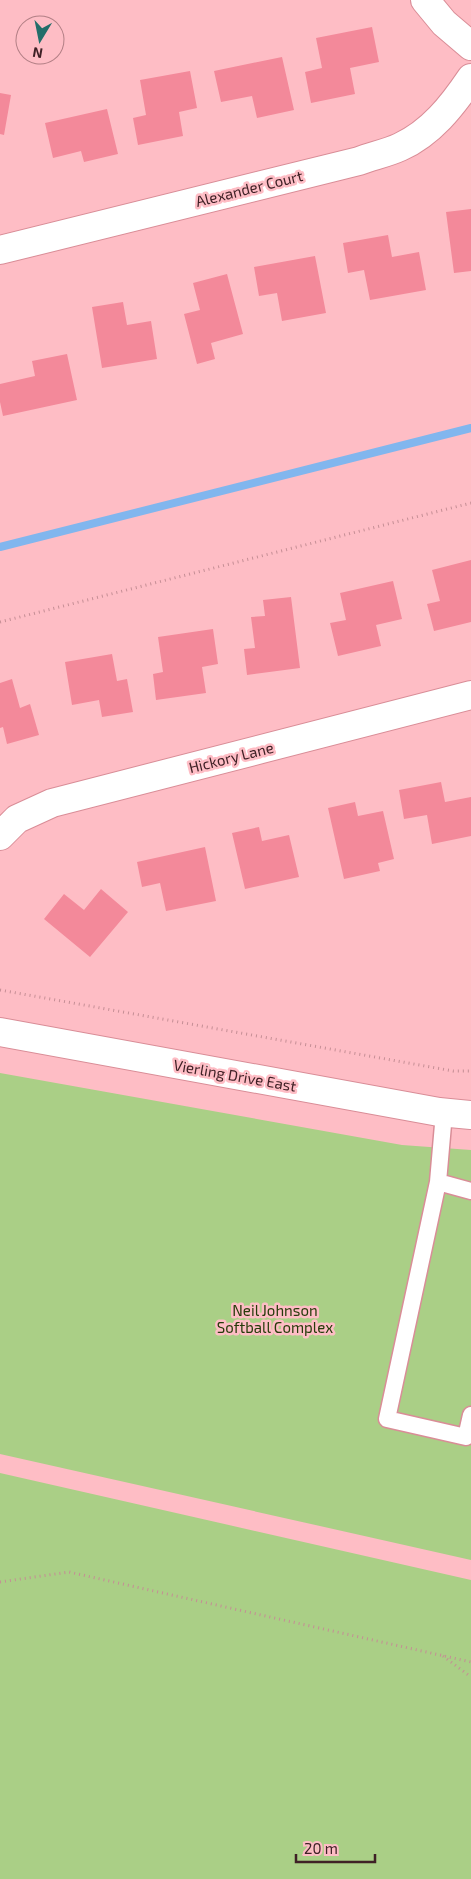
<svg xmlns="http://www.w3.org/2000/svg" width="471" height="1879" font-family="'Exo 2',sans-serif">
  <rect width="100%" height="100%" fill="#febdc5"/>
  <path fill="#aacf86" d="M0,1073L402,1145L471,1150V1560L0,1454Z
    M0,1473L471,1580V1879H0Z"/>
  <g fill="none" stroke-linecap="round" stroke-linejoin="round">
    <path stroke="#81b6ee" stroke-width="8" d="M0,547L471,428"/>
  </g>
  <path fill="#f3899a" d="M372,27L379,62L350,68L355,94L311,103L305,72L322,68L316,38Z
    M282,57L294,110L257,118L252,96L221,102L214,71Z
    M190,71L197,108L179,112L183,136L138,145L133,118L146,115L140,80Z
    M0,93L11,95L4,135L0,134Z
    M107,109L118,154L84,162L81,151L53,158L45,123Z
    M471,209V271L454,273L446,212Z
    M388,235L392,257L419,252L426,290L370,300L364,270L348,273L343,243Z
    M315,256L326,313L282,321L277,293L259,296L254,267Z
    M227,274L243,334L211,343L215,359L197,364L184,314L200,310L193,283Z
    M123,302L127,325L151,321L157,359L102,368L92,307Z
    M67,354L77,400L3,416L0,402V384L35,376L32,361Z
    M471,560V622L434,631L427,604L440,601L432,570Z
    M393,581L402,619L376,625L381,646L338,656L330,623L346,620L340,593Z
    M291,597L300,668L247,675L244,649L255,648L251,617L265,616L263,600Z
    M213,629L218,664L202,667L206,693L156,700L153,674L163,672L158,637Z
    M112,654L117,681L127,679L133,712L102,717L99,700L72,705L65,662Z
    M12,679L20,708L30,704L39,735L7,744L3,727L0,728V683Z
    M441,782L445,802L471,797V836L432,844L427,815L404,819L399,790Z
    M355,802L358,816L383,811L394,859L378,863L380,871L344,879L328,808Z
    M259,827L262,841L289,835L299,877L245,889L232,833Z
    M205,847L216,901L166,911L160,883L142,887L137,862Z
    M101,889L128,912L90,957L44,919L64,894L84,910Z"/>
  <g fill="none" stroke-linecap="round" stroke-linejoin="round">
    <g stroke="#d98d97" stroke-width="19">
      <path id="lane" d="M444,1113L438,1182L471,1191
        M438,1182L387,1419L466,1437L471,1415"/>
    </g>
    <g stroke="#d98d97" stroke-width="30">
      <path id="street" d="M425,0L444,23L471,46
        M0,250L359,161C372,156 387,153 400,147C431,133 452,106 471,78
        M0,836L17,819L52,803L471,695"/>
    </g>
    <g stroke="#d98d97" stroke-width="30">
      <path id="secondary" d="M0,1032L439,1112L471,1115"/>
    </g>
    <path stroke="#c58e95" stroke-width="3" stroke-dasharray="1 4" stroke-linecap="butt" d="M0,622L471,503
      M0,990L453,1071H471
      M0,1582L69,1572L471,1662
      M443,1656L471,1677"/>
    <use href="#lane" stroke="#fff" stroke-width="16"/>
    <use href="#street" stroke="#fff" stroke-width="28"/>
    <use href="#secondary" stroke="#fff" stroke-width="28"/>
  </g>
  <g text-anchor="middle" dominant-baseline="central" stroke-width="5" stroke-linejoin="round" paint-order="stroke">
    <g font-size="15" fill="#3f2126" stroke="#febdc5">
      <text transform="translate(249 188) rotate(-14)">Alexander Court</text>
      <text transform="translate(231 757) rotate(-14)">Hickory Lane</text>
      <text transform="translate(235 1075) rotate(10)">Vierling Drive East</text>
    </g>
    <g font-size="15" fill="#263b0a" stroke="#febdc5">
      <text x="275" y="1310">Neil Johnson<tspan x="275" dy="17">Softball Complex</tspan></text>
    </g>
  </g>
  <g transform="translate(40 40) rotate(190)"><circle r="24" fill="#febdc5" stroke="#b27f85"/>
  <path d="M0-4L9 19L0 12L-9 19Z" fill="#236e6a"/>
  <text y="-8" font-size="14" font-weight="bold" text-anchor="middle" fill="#3f2126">N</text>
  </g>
  <path d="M296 1854v8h79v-8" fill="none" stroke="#3f2126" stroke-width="2.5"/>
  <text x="304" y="1854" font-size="15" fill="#3f2126" stroke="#febdc5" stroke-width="4" paint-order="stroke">20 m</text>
</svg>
